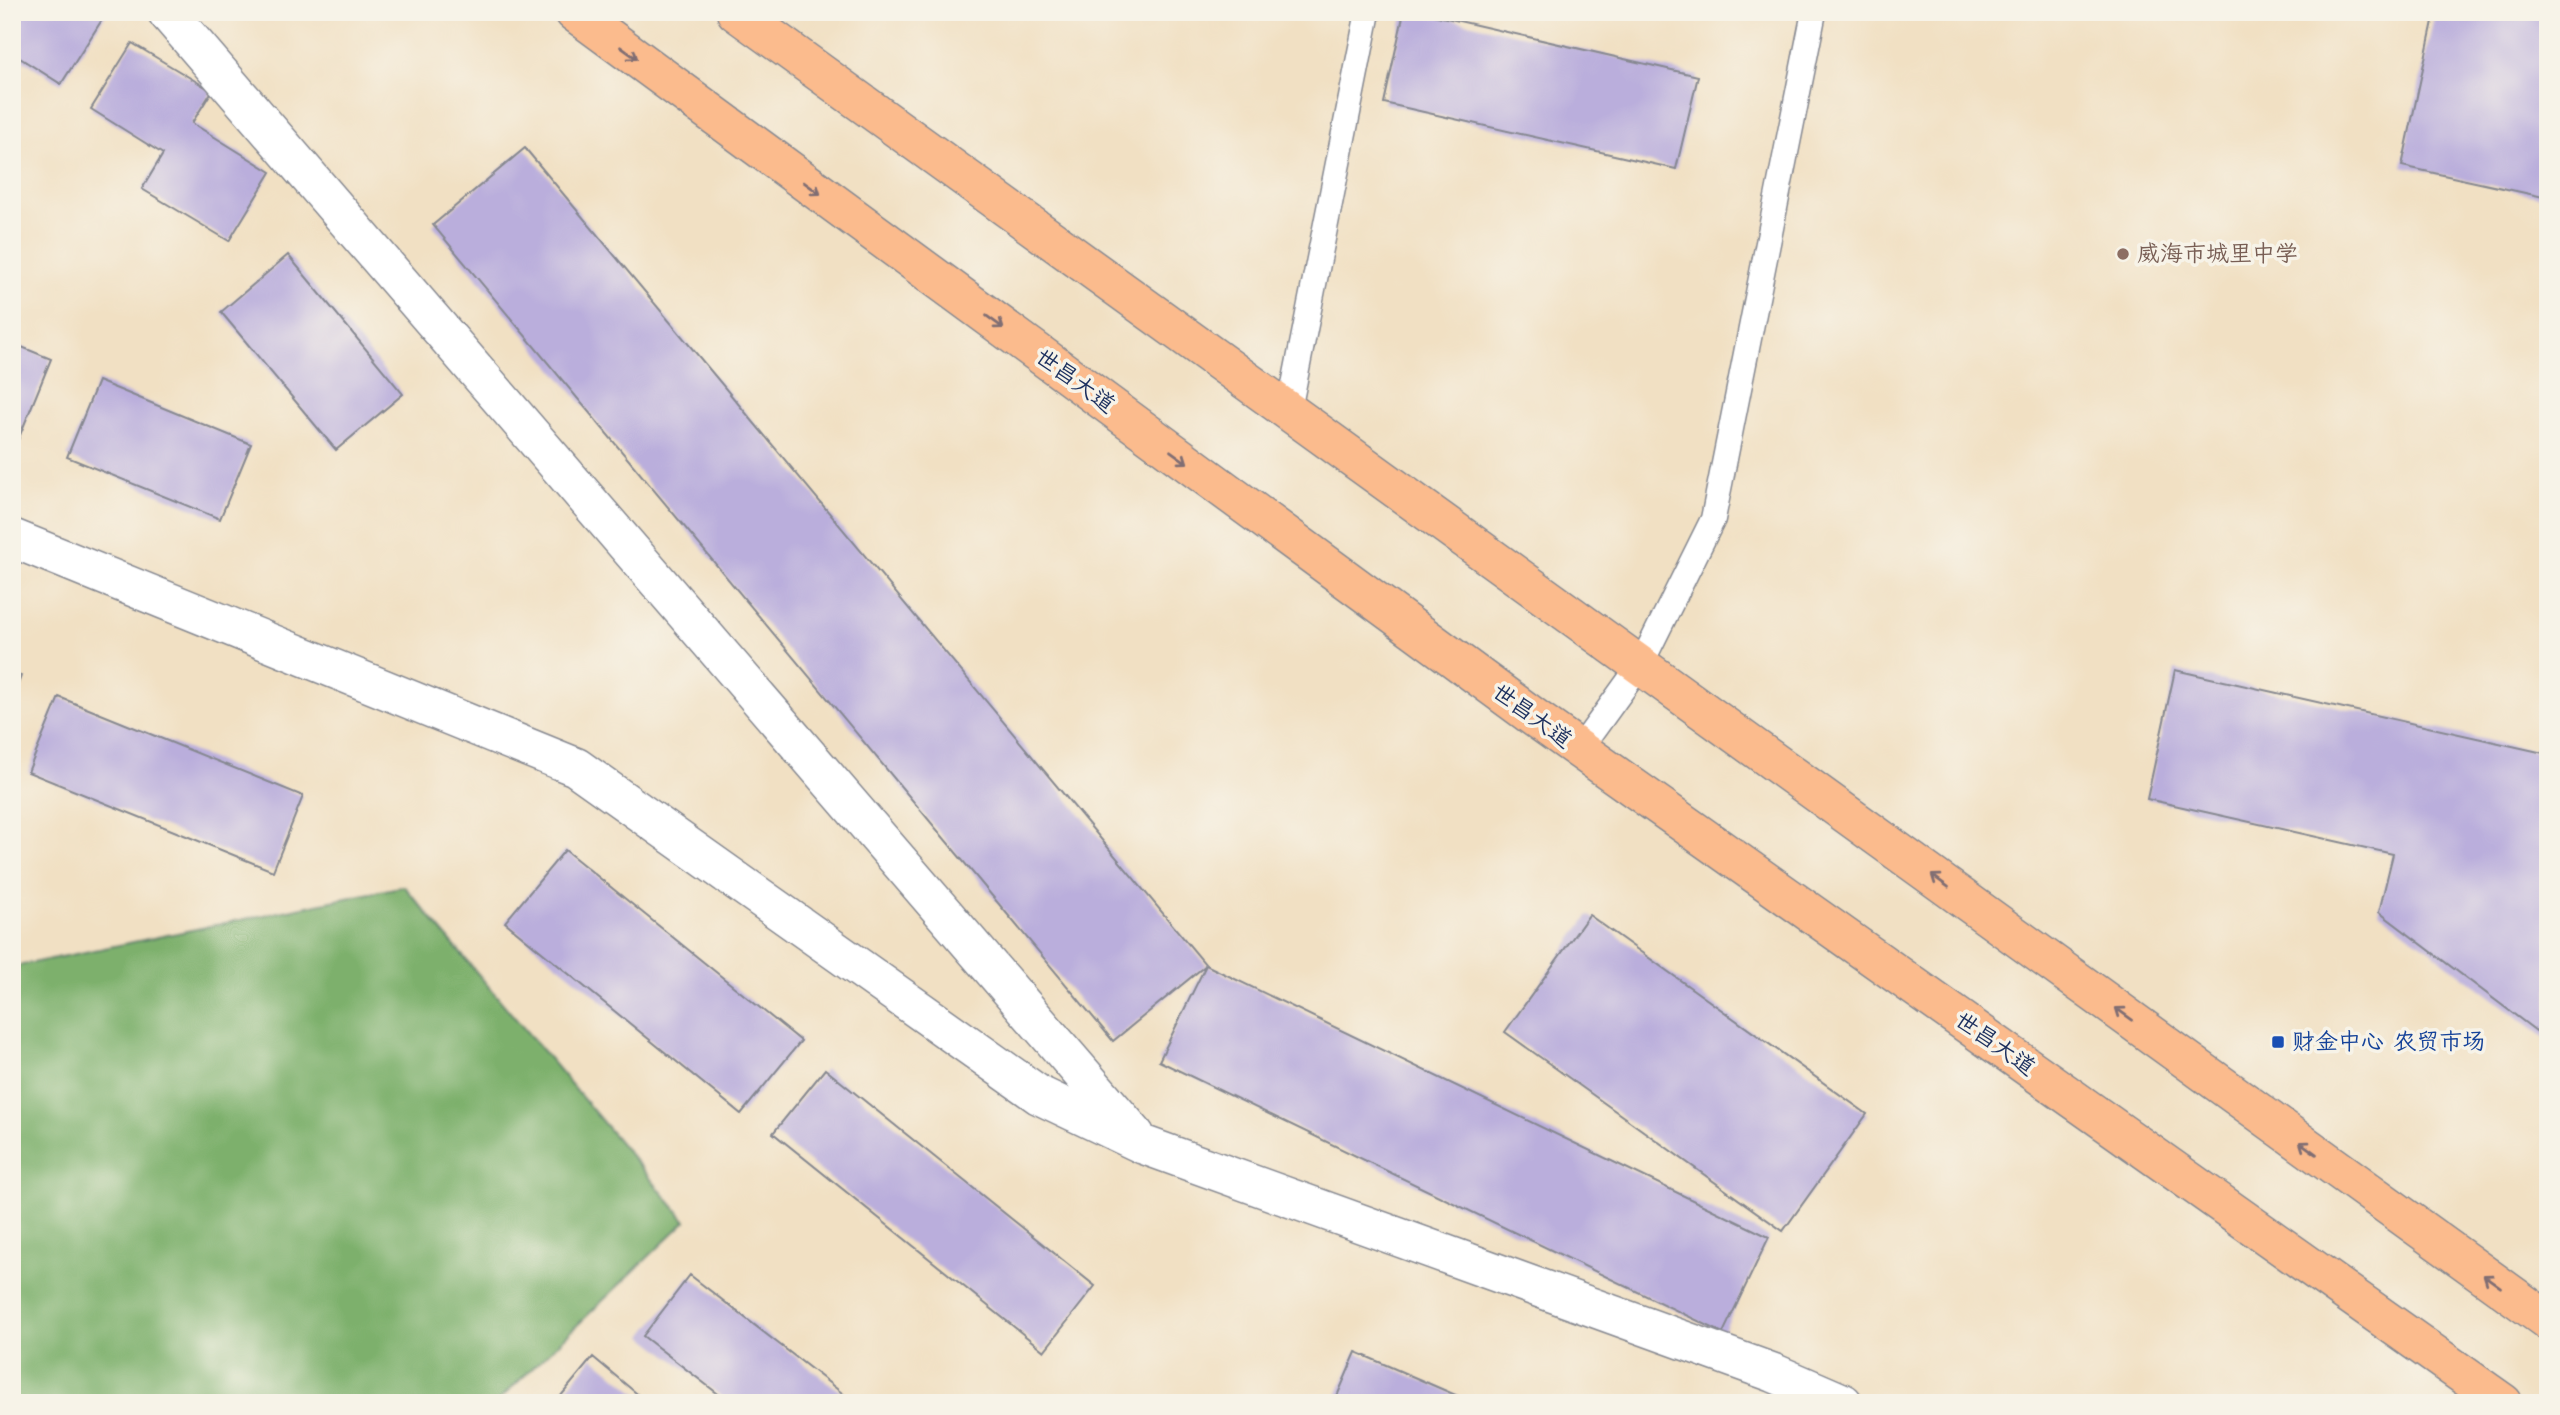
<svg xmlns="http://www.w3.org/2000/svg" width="2560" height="1415" font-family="'Architects Daughter','LXGW WenKai TC',sans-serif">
  <rect width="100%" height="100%" fill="#f7f3e8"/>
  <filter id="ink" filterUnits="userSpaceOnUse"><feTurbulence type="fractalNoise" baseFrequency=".0143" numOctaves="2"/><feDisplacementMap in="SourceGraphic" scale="14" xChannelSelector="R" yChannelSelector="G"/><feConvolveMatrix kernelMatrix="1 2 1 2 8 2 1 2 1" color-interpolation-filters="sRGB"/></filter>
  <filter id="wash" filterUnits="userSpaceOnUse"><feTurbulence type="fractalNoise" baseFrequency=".00686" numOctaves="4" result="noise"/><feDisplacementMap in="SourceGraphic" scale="28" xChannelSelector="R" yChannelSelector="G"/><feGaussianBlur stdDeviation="1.57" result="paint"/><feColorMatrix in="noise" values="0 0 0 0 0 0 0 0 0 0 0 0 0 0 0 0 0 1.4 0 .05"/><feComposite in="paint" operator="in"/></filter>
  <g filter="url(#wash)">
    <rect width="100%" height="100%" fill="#f1e0c3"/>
    <path fill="#7db06c" stroke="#4c7065" stroke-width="2" d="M404,886L686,1221L496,1403H12V967Z"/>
    <g id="blocks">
      <path fill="#baaedc" d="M12,12H107L61,84L12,53Z
        M1404,12H1420L1698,76L1676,169L1384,103Z
        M2435,12H2548V198L2402,166Z
        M132,43L212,91L192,123L271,172L229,241L142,189L163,154L91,109Z
        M525,148L1206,965L1113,1041L433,225Z
        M288,255L403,394L336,450L221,312Z
        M12,343L51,359L18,440L12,438Z
        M98,381L251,444L220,519L67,457Z
        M2175,670L2548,754V1040L2379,912L2393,854L2147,799Z
        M12,673L21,676L12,700Z
        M59,697L303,796L273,871L28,772Z
        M565,850L801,1041L741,1114L505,922Z
        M1589,915L1867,1114L1783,1231L1505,1032Z
        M1206,965L1769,1237L1723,1333L1159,1061Z
        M825,1069L1095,1286L1044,1351L773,1133Z
        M690,1275L855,1403H730L643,1336Z
        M1356,1352L1474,1403H1334Z
        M593,1357L648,1403H555Z"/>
    </g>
  </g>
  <g filter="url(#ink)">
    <use href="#blocks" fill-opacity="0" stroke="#868890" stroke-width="2"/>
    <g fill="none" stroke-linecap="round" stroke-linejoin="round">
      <g stroke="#868890" stroke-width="27">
        <path id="lane" d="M1289,410L1368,12
          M1579,750L1641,664L1713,519L1814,12"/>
      </g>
      <g stroke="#868890" stroke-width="41">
        <path id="street" d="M167,12L1135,1135
          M12,538L576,767L1039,1095L1144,1145L1774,1373L1843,1403"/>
      </g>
      <g stroke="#868890" stroke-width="41">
        <path id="primary" d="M574,12L1535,718L2503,1403
          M736,12L2548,1321"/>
      </g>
      <use href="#lane" stroke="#fff" stroke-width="24"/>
      <use href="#street" stroke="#fff" stroke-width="38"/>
      <use href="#primary" stroke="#fbbb8d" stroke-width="38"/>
    </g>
    <defs><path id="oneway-shaft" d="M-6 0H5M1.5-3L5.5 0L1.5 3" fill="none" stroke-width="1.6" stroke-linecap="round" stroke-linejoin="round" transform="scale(1.75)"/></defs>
    <g stroke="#806e73">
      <use href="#oneway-shaft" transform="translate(629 53) rotate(36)"/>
      <use href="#oneway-shaft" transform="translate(812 188) rotate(36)"/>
      <use href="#oneway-shaft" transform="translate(995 322) rotate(36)"/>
      <use href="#oneway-shaft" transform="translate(1179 457) rotate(36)"/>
      <use href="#oneway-shaft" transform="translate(1940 881) rotate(-144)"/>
      <use href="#oneway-shaft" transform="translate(2124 1014) rotate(-144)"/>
      <use href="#oneway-shaft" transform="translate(2308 1148) rotate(-144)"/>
      <use href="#oneway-shaft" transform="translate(2492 1281) rotate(-144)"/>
    </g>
  </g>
  <circle fill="#8d6e63" stroke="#f7f3e8" stroke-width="2.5" cx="2123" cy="254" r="7"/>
  <rect fill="#1a4fb4" stroke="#f7f3e8" stroke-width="2.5" x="2271" y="1035" width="14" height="14" rx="3.5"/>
  <g text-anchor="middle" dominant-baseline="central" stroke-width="7" stroke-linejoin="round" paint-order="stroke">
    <g font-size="23" fill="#785e54" stroke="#f7f3e8" text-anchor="start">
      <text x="2137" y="254">威海市城里中学</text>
    </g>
    <g font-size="23" fill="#1b2f5e" stroke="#f7f3e8">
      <text transform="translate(1075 381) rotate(36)">世昌大道</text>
      <text transform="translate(1532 716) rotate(36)">世昌大道</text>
      <text transform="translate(1995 1044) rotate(35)">世昌大道</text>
    </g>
    <g font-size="23" fill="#164399" stroke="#f7f3e8" text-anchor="start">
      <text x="2292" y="1042">财金中心 农贸市场</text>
    </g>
  </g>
  <rect width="2560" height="1415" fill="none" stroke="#f7f3e8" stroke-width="42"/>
</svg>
